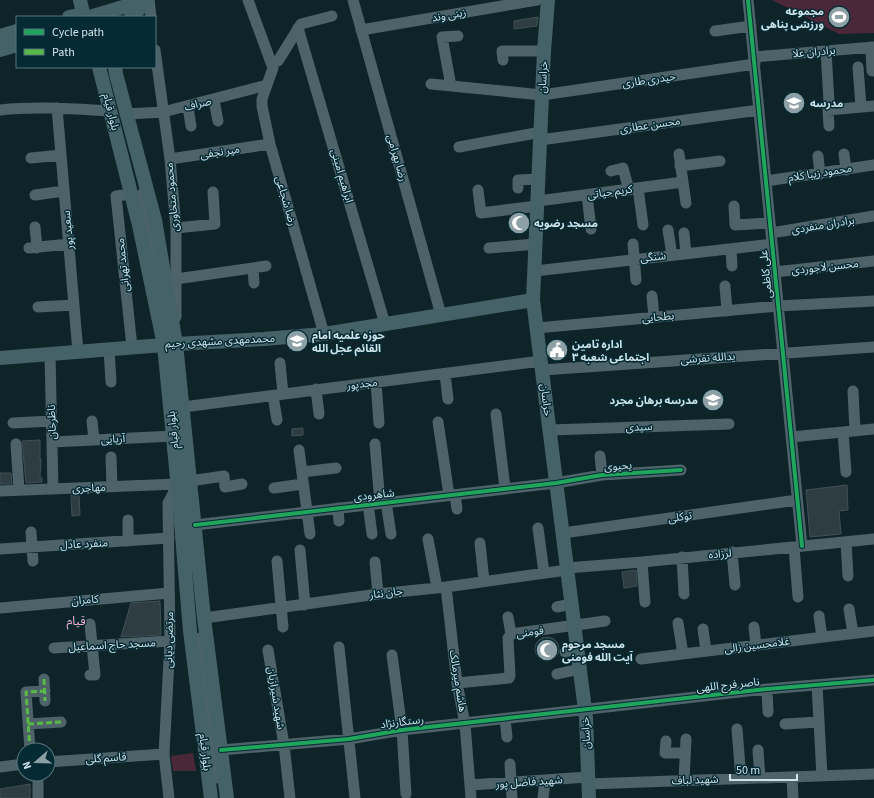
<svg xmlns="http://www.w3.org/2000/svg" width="874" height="798" font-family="'Source Sans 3','Noto Sans Arabic',sans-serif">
  <rect width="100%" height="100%" fill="#0f2429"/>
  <path fill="#4a2739" d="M772,0H874V33L839,34Z
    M193,753L196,771H173L171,756Z"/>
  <path fill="#2d3d41" stroke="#405055" d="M538,17L537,26L514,29V21Z
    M303,428V435L292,436V429Z
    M40,440V459H41L40,478H42V482L26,483L22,441Z
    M0,473H11L12,484H0Z
    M847,485L848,510L839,511L841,534L810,537L806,490Z
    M71,495H79L80,515L72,516Z
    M636,570L637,586L624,588L622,572Z
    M160,601L161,635L121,637L131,603Z
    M535 649a12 12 0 1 1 24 0a12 12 0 1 1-24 0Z
    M30,784V798H0V789Z"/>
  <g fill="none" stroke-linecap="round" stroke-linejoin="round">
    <path stroke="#4e6369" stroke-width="11" d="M149,0L151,17
      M248,0L273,68L262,99V106L270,144L324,334
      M353,0L441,315
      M748,0L802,546
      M298,28L385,324
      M361,30L537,0
      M715,31L751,26
      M871,47L872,71
      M155,50L170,159L176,228V317
      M826,51L829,102L828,110
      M754,57L874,47
      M503,60L502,51H544
      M278,61L301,24L332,16
      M858,67L861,107
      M431,84L542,95L755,64
      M451,86L442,37L458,36
      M214,100L218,121
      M188,107L191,126
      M57,108L78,352
      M0,110C37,106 74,109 111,111
      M127,114L163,112L267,85
      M829,126L828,110L874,106
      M540,140L759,110
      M459,147L541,132
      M679,154L686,203
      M844,154L846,170
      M818,156L820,174
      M31,158L61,155
      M170,159L270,144
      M680,166L720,161
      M611,171L623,168L629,190
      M766,181L874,165
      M518,188V180L539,179
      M638,188L643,225
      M478,190L481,213L537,206
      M131,194L116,196L132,347
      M142,194L162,301
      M35,195L64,191
      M587,195L591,229
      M538,201L683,182
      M734,206L735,225L770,223
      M35,227L37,248
      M176,228L215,224L213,192
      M668,230L672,255
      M684,233L686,254
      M771,233L874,216
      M633,244L636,280
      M29,248L69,244
      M489,248L536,244
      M731,249L732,266
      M253,268L254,283
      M535,271L772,244
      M775,272L874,261
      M176,279L266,266
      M725,286L727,311
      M652,296L654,317
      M38,307L74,305
      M537,328L778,306L874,301
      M109,349L111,382
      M50,355L53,489
      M280,363L283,394
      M542,370L874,347
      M445,374L448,399
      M376,382L379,423
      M316,389L319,414
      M853,391L855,431
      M273,396L277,420
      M183,407L541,361
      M496,414L505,488
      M92,421L94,440
      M438,422L449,495
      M13,423L52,421
      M550,430L729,424
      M843,432L846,472
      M791,437L874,429
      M53,442L173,436
      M16,444L19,490
      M375,444L380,503
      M299,450L310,534
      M600,456L602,475
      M111,457L112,487
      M302,472L336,468
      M190,481L224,476L225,487L242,484
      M274,488L303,484
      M0,491L178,484
      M455,495L457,509
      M386,502L391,534
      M368,504L372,534
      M338,508L339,521
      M128,520V541
      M195,525L556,483L602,475L681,470
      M538,528L544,573
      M31,532L33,561
      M563,533L797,500
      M428,539L437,588
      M846,542L848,576
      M480,543L484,581
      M794,547L798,597
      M0,549L169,538
      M300,550L305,605
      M732,552L735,585
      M682,557L684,594
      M277,561L283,627
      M375,562L378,594
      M642,562L645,602
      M567,568L642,562L874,539
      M446,587L457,683L465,724L471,798
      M557,607L571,604
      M0,608L169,593
      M849,609L853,633
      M819,616L822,637
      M508,617L511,634
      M204,618L378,594L446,587L567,570
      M678,623L683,654
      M754,627L756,645
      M703,629L706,651
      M200,638L205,684L217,778
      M339,647L355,798
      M54,648L170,641
      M268,650L284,745L290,798
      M565,652L577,649
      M392,655L402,730L406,794
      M641,659L874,631
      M557,674L580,669
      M90,675H95L90,624
      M44,679L45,701
      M457,683L509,678L510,676L508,638L511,634L605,621
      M817,685L822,776
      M767,689L768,712
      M505,719L507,737
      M28,724L61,722
      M785,724L819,722
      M737,729L741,779
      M666,741L665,753H685
      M30,750L26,692L45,691
      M221,750L349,739L402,730L767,689L874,680
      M758,750L760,778
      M48,762L164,754
      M510,764L512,798
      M0,767L24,764
      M38,774V798
      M792,777L793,798
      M684,781L686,739
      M588,784L874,774
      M470,785L588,777
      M169,798L164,754L170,641L168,503L178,484
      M543,798L545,781"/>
    <path stroke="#466269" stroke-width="14" d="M80,0L84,17
      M548,0L544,51L533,300L586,718L589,798
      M69,17L74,16L79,17
      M90,17L146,0
      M131,17L148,0
      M0,36L17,31
      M0,50L17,45
      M99,67L139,225L164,345L179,499L190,631L211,798
      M115,67L116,74L155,220L176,344L204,618L227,798
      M0,358L176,344L264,339L324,334L533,300"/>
    <path stroke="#58b947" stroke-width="3" stroke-dasharray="6 3" stroke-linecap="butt" d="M44,679L45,701
      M28,724L61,722
      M30,750L26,692L45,691"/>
    <g stroke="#042a34" stroke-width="6">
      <path id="cycleway" d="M748,0L802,546
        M195,525L556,483L602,475L681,470
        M221,750L349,739L402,730L767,689L874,680"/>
    </g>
    <use href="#cycleway" stroke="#20a55d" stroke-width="4"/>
  </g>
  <defs>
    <g id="stadium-disc" transform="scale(1.15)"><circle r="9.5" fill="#8ca0a6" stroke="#042a34"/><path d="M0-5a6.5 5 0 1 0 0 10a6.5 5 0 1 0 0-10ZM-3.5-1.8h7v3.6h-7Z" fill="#fff"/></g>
    <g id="school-disc" transform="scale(1.15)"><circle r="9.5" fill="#8ca0a6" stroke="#042a34"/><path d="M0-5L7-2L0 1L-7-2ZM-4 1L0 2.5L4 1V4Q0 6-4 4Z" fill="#fff"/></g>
    <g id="mosque-disc" transform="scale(1.15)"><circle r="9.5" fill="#8ca0a6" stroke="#042a34"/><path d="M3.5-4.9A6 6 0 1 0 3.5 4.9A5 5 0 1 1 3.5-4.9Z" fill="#fff"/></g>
    <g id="university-disc" transform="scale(1.15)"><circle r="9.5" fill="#8ca0a6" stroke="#042a34"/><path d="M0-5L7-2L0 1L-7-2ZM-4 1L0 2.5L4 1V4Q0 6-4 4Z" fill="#fff"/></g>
    <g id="civic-disc" transform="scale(1.15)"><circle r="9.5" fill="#8ca0a6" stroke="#042a34"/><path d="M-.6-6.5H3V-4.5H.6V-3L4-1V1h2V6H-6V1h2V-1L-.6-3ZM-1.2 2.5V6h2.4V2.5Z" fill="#fff"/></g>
  </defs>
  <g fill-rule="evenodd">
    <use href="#stadium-disc" x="839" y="17"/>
    <use href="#school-disc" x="794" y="103"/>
    <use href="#mosque-disc" x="519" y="223"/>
    <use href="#university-disc" x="297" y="341"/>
    <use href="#civic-disc" x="557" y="350"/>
    <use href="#school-disc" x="713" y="400"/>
    <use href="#mosque-disc" x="547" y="650"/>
  </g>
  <g text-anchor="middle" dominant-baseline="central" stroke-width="3" stroke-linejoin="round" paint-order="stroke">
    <g font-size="11" font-weight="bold" fill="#cfe3e9" stroke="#042a34" text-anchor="start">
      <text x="824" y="11" text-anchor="end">مجموعه<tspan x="824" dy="13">ورزشی پناهی</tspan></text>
      <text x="810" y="103">مدرسه</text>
      <text x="534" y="223">مسجد رضویه</text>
      <text x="312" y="335">حوزه علمیه امام<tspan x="312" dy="13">القائم عجل الله</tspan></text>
      <text x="572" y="344">اداره تامین<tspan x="572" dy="13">اجتماعی شعبه ۳</tspan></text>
      <text x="698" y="400" text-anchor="end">مدرسه برهان مجرد</text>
      <text x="562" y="644">مسجد مرحوم<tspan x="562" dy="13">آیت الله فومنی</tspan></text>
    </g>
    <g font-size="11" fill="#cfe3e9" stroke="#042a34">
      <text transform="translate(449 15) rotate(-10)">زینی وند</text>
      <text transform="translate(814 52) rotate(-5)">برادران علا</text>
      <text transform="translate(543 77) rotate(-87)">خراسان</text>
      <text transform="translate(649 80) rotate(-8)">حیدری طاری</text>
      <text transform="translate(198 104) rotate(-14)">صراف</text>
      <text transform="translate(111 112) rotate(76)">بلوار قیام</text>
      <text transform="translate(650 125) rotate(-8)">محسن عطاری</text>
      <text transform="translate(220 152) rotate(-9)">میر نجفی</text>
      <text transform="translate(397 158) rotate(74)">رضا بهرامی</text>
      <text transform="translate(820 173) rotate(-9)">محمود زیبا کلام</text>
      <text transform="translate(342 176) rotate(74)">ابراهیم امینی</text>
      <text transform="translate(610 192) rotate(-8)">کریم حیاتی</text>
      <text transform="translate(172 197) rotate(-95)">محمود متخاوری</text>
      <text transform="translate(286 201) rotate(74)">رضا شجاعی</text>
      <text transform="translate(823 225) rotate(-9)">برادران منفردی</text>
      <text transform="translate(68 230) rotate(-95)">سعید پور</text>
      <text transform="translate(653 257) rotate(-6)">شنگی</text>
      <text transform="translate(123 265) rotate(-96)">محمد تهرانی</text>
      <text transform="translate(825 267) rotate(-6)">محسن لاجوردی</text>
      <text transform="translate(766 274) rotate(-96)">علی کاظمی</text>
      <text transform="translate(658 317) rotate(-5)">بطحایی</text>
      <text transform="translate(220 341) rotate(-3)">محمدمهدی مشهدی رحیم</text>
      <text transform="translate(708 358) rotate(-4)">یدالله تفرشی</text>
      <text transform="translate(362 384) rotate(-7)">مجدپور</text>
      <text transform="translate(546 400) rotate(83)">خراسان</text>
      <text transform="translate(52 422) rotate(-92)">ناظرخان</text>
      <text transform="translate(639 427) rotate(-2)">سیدی</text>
      <text transform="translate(173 430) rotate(-96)">بلوار قیام</text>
      <text transform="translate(113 439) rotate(-3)">آریایی</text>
      <text transform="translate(618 466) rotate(-4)">یحیوی</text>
      <text transform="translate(89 488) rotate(-2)">مهاجری</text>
      <text transform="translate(374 495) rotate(-6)">شاهرودی</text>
      <text transform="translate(680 517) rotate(-8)">توکلی</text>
      <text transform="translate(84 544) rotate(-3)">منفرد عادل</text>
      <text transform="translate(720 554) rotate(-5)">لرزاده</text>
      <text transform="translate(386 593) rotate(-7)">جان نثار</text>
      <text transform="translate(85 600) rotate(-5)">کامران</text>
      <text transform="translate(530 632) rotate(-8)">فومنی</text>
      <text transform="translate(169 640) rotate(-89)">مرتضی دیانی</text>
      <text transform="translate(112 645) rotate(-3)">مسجد حاج اسماعیل</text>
      <text transform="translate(757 645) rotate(-7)">غلامحسین زالی</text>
      <text transform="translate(458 681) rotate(81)">هاشم میرمالک</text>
      <text transform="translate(728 685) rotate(-6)">ناصر فرج اللهی</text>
      <text transform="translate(276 698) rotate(81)">شهید شیرازیان</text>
      <text transform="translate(402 722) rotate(-7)">رستگارنژاد</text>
      <text transform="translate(586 733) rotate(-93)">خراسان</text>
      <text transform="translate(205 752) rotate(83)">بلوار قیام</text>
      <text transform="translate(106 758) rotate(-4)">قاسم گلی</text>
      <text transform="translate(695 780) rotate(-2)">شهید لباف</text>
      <text transform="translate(529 782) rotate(-4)">شهید فاضل پور</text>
    </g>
    <g font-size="12" fill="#fcadce" stroke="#042a34">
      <text x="76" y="621">قیام</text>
    </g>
  </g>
  <rect x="16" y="16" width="140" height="52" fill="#042a34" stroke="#55747c"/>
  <rect x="24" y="29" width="20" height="6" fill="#20a55d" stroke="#55747c"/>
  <text x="52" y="36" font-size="12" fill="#cfe3e9">Cycle path</text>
  <rect x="24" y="49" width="20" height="6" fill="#58b947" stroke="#55747c"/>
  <text x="52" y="56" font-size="12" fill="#cfe3e9">Path</text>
  <g transform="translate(36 762) rotate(250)"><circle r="19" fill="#042a34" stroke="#55747c"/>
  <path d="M0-3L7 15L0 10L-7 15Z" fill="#8ca0a6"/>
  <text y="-6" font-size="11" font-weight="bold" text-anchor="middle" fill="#cfe3e9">N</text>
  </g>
  <path d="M730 774v6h67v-6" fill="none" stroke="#cfe3e9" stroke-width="2"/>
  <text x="736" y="774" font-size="12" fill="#cfe3e9" stroke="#042a34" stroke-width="3" paint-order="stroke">50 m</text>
</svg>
